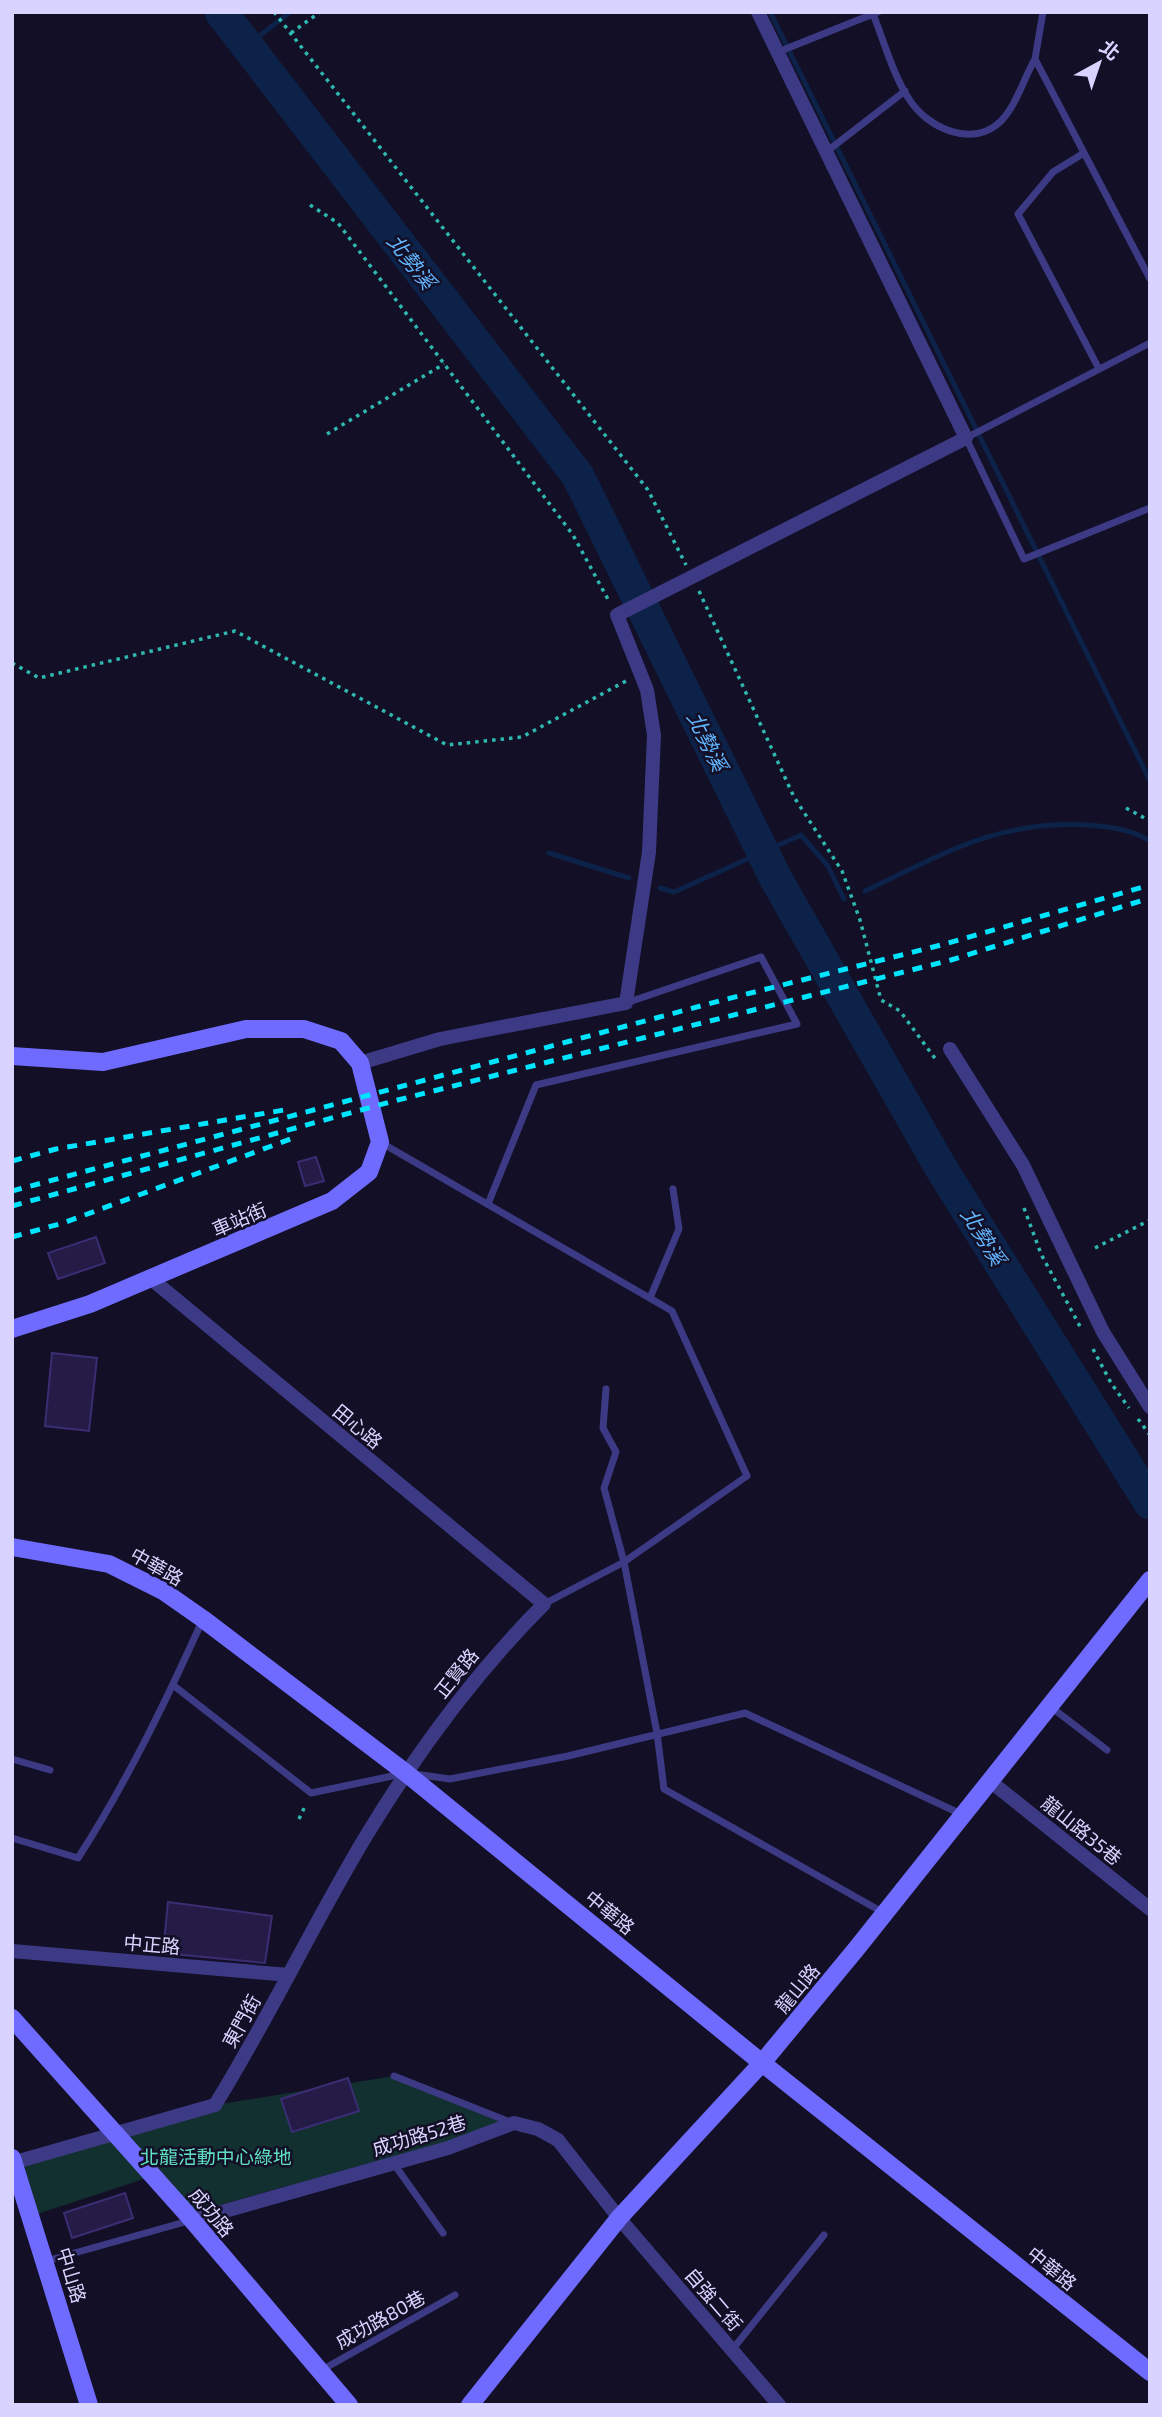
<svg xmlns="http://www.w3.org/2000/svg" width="1162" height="2417" font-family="'Exo 2','Noto Sans TC',sans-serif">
  <rect width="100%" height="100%" fill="#130f26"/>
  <path fill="#12302f" d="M394,2076L514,2123L187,2214L153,2176L31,2216L14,2162L215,2105Z"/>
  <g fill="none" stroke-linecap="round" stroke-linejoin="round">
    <path stroke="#0c2248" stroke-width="5" d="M770,12L1150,781
      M248,45L290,12
      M549,853L629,878
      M660,888L674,892L801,835L828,866L844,899
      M865,891C943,854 998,820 1088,825C1109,827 1131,829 1150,841"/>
    <path stroke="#0c2248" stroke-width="33" d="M221,12L578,476L776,879L941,1168L1150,1503"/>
  </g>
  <path fill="#241b47" stroke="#3b2d73" stroke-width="2" d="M316,1157L324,1181L305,1186L298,1162Z
    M96,1237L105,1263L58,1279L48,1253Z
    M52,1353L97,1358L89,1431L45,1426Z
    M168,1902L272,1916L265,1963L163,1953Z
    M348,2078L359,2111L292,2132L281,2099Z
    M125,2193L133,2218L72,2238L64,2213Z"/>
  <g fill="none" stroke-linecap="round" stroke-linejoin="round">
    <path stroke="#2fb8b0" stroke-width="3.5" stroke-dasharray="3.5 5" stroke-linecap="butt" d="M274,12L648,490L686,565
      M291,33L320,12
      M310,205L338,223L573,535L610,603
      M327,434L444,364
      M699,591L794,797L842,871L860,920L881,1000L900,1011L937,1061
      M12,663L39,678L235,631L447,745L522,737L626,681
      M1126,808L1150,821
      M1024,1208L1041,1254L1082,1330
      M1095,1248L1150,1220
      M1093,1349L1111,1383L1129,1408
      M1138,1419L1150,1435
      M299,1819L306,1804"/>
    <path stroke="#3d3a85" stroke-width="7" d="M1043,12L1035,59L1150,279
      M873,14C884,41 893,75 909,99C927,128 973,149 1001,121C1016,106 1024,78 1035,59
      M778,52L878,12
      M826,152L905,91
      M1084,153L1053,172L1018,214L1099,369
      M1150,343L966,438L1024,559L1150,508
      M380,1142L672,1311L747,1476L624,1562L544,1604
      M488,1204L536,1085L797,1024L761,957L626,1003
      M650,1298L679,1229L673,1189
      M606,1389L603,1428L616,1452L604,1488L624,1562L657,1733L664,1789L884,1913
      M173,1685L311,1793L402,1774
      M1051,1707L1107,1750
      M12,1759L50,1770
      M414,1774L450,1779L568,1756L745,1713L961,1814
      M12,1838L78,1858C127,1782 166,1701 203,1619
      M394,2076L510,2122
      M394,2164L443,2233
      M46,2261L192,2220
      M732,2350L824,2235
      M320,2371L455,2295"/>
    <path stroke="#3d3a85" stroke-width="14" d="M950,1049L1023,1165L1103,1332L1150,1407
      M360,1063L440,1039L626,1003L649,852L654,735L647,690L617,615L966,438L758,12
      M990,1781L1150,1909
      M12,1951L289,1975
      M12,2163L215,2105C269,2018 313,1924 366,1836C417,1752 474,1674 544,1604L149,1277
      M193,2220L448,2148L514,2123L538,2129L558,2140L619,2218L779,2405"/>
    <path stroke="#6f6bff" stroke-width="18" d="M12,1056L103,1062L246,1029H304L341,1041L360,1063L380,1142L369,1172L332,1201L90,1304L12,1329
      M12,1547L109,1564L163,1591L203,1619L406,1773L762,2063L1150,2372
      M12,2018L187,2214L349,2405
      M12,2158L89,2405
      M470,2405L619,2218L762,2063L857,1948L1150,1580"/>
    <path stroke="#00e5ff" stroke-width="5" stroke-dasharray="10 9" stroke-linecap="butt" d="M12,1161L56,1149L284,1110
      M12,1191L723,1000L945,944L1150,885
      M12,1206L390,1102L951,960L1150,898
      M12,1237L63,1223L296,1137"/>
  </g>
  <g text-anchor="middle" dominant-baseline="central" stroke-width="5" stroke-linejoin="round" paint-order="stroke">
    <g font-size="19" fill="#d9d4ff" stroke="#130f26">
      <text transform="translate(239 1219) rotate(-23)">車站街</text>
      <text transform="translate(358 1426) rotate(40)">田心路</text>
      <text transform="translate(157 1566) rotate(29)">中華路</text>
      <text transform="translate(456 1673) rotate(-51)">正賢路</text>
      <text transform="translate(1082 1830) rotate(39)">龍山路35巷</text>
      <text transform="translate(610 1912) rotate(39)">中華路</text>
      <text transform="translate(152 1944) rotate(5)">中正路</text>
      <text transform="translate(797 1988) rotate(-50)">龍山路</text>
      <text transform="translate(241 2021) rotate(-61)">東門街</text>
      <text transform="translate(419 2135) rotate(-17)">成功路52巷</text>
      <text transform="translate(212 2212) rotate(50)">成功路</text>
      <text transform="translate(1052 2268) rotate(39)">中華路</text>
      <text transform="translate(72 2275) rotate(73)">中山路</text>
      <text transform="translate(714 2299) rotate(49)">自強二街</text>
      <text transform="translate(380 2319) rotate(-29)">成功路80巷</text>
    </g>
    <g font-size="19" fill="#5fe0c0" stroke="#130f26">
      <text x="216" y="2156">北龍活動中心綠地</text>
    </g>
    <g font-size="21" font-style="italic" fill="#62b6ff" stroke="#130f26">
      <text transform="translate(412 261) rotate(52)">北勢溪</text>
      <text transform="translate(708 741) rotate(64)">北勢溪</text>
      <text transform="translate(984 1236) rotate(58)">北勢溪</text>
    </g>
  </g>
  <rect width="1162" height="2417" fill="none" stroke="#d9d4ff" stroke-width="28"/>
  <g transform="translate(1099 63) rotate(40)" stroke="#130f26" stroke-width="5" paint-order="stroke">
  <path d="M0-5L12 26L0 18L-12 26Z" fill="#d9d4ff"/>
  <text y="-10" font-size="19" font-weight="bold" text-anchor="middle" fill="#d9d4ff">北</text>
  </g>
</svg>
